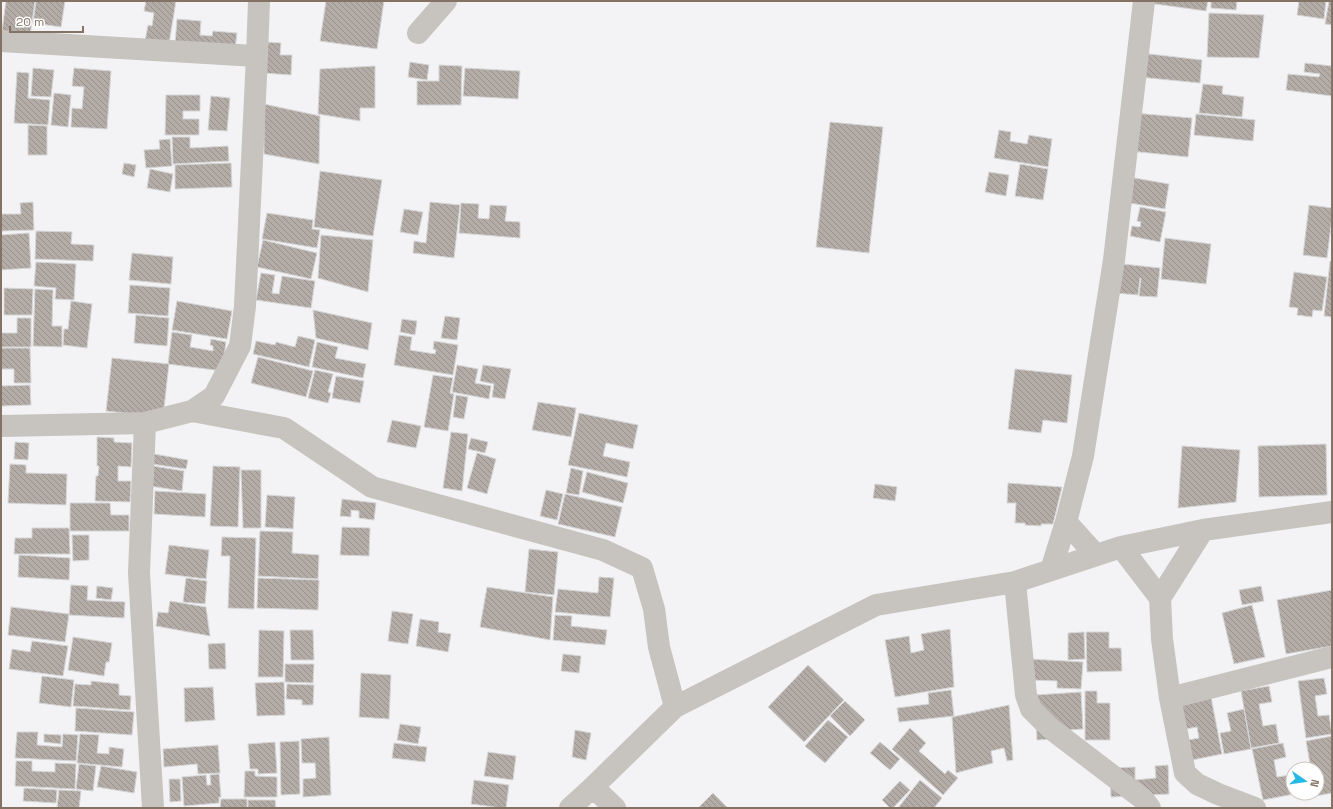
<svg xmlns="http://www.w3.org/2000/svg" width="1333" height="809" font-family="'Space Grotesk',sans-serif">
  <defs>
    <pattern id="building-back-hatch" width="6" height="6" patternUnits="userSpaceOnUse"><rect width="6" height="6" fill="#b4aca6"/><path d="M-1 5l2 2M0 0l6 6M5-1l2 2" fill="none" stroke="#98908b"/></pattern>
  </defs>
  <rect width="100%" height="100%" fill="#f3f3f6"/>
  <path fill="url(#building-back-hatch)" stroke="#d6d6d8" d="M6,1H35L30,36L2,31Z
    M36,1H65L61,27L33,23Z
    M146,1H176L168,50L145,41L148,25L152,26L154,13L144,11Z
    M326,1H384L377,49L320,41Z
    M1148,1H1208L1206,11L1148,3Z
    M1211,1H1237L1236,10L1211,8Z
    M1299,1H1326L1324,19L1297,15Z
    M1329,1H1332V25L1325,24Z
    M1209,13L1264,15L1259,58L1207,57Z
    M177,19L201,21L200,35L212,36L213,31L237,33L235,49L175,44Z
    M266,42L281,43L280,55H292L291,75L263,73Z
    M1141,53L1202,60L1200,83L1139,77Z
    M410,62L429,65L427,80L408,77Z
    M1305,63L1332,66V96L1286,90L1288,74L1319,77L1320,74L1304,72Z
    M439,65L462,66L461,105H417V81H439Z
    M375,66V108H360V121L318,114L320,69Z
    M33,68L54,70L51,97L31,96Z
    M74,68L111,71L107,129L71,127L72,108L82,109L84,87L72,86Z
    M465,68L520,71L518,99L463,96Z
    M17,72L29,73L28,98L50,100L48,125L14,123Z
    M1203,84L1223,86L1222,94L1244,97L1242,117L1199,113Z
    M54,93L71,95L68,127L51,125Z
    M166,95H200V111H183V119H199V135H165Z
    M211,96L230,98L227,131L208,130Z
    M264,104L320,116L319,164L264,154Z
    M1134,113L1192,118L1188,157L1130,151Z
    M1196,114L1255,120L1253,141L1194,135Z
    M830,122L883,127L869,253L816,247Z
    M28,125L47,126V155H28Z
    M999,130L1011,132L1010,141L1027,144L1029,135L1052,139L1048,167L994,158Z
    M172,137H190V148L228,146L229,161L173,164Z
    M170,139L172,166L146,168L144,150L160,149L159,140Z
    M124,163L136,165L134,177L122,174Z
    M231,163L232,187L175,189V165Z
    M1020,164L1048,169L1043,200L1015,196Z
    M150,169L173,174L170,192L147,188Z
    M320,171L382,180L373,236L314,227Z
    M989,172L1009,175L1006,196L985,192Z
    M1129,177L1169,184L1165,209L1124,202Z
    M33,202L34,230L1,231V214H21L20,203Z
    M430,202L460,205L454,258L413,253L414,241L426,243Z
    M461,203L479,204L478,218L489,219L490,205L507,206L505,221L520,222V238L459,233Z
    M1309,205L1332,208V218L1327,258L1303,255Z
    M1140,207L1166,212L1160,242L1130,236L1132,226L1140,227L1141,222L1137,221Z
    M404,209L423,212L418,235L400,232Z
    M267,213L313,220L312,229L320,230L317,248L262,239Z
    M36,231L72,232L71,244L94,245L93,261L35,259Z
    M29,233L31,268L1,270V235Z
    M321,235L373,240L368,292L318,278Z
    M1165,238L1211,244L1206,284L1161,279Z
    M263,240L317,253L311,279L257,267Z
    M132,253L173,257L171,284L129,280Z
    M1330,261H1332V317L1324,316Z
    M36,262L76,264L74,300L55,299L56,288L34,286Z
    M1114,263L1160,268L1157,297L1139,296L1141,278H1140L1138,295L1115,293Z
    M1294,272L1327,277L1322,311L1313,310L1312,317L1297,315L1298,308L1289,307Z
    M261,273L275,275L272,293L279,294L282,276L315,281L311,308L256,300Z
    M130,285L170,288L168,316L128,313Z
    M4,288L33,289L32,315H4Z
    M35,289L53,290L52,326H62V347L33,346Z
    M71,301L92,304L87,348L63,345L64,329H68Z
    M177,301L232,311L227,339L172,330Z
    M313,310L372,323L368,350L316,338Z
    M136,315L169,318L167,346L134,343Z
    M445,316L460,318L457,340L441,338Z
    M17,318H31V347H1V333H17Z
    M402,319L417,321L415,335L400,332Z
    M172,332L192,335L190,347L213,351V346L210,345L211,339L226,342L222,371L168,364Z
    M399,335L412,337L410,350L435,354L436,350L433,349L434,341L458,345L453,375L394,365Z
    M298,336L315,340L309,367L253,354L256,341L275,345L276,342L295,347Z
    M317,342L338,347L335,358L366,364L363,378L312,367Z
    M1,348H30L31,383H14V369H1Z
    M258,357L313,371L306,397L251,383Z
    M112,358L169,364L163,417L106,411Z
    M457,365L478,369L475,383L491,386L489,399L452,392Z
    M483,365L511,369L505,399L492,397L494,384L480,381Z
    M1015,369L1072,375L1067,423L1043,420L1041,433L1008,429Z
    M315,370L333,374L328,392L331,393L328,403L308,398Z
    M433,375L453,378L450,393L454,394L448,431L424,427Z
    M336,376L364,381L360,403L332,398Z
    M30,385L31,405L1,406V386Z
    M456,395L468,397L464,419L453,417Z
    M538,402L576,408L571,437L532,430Z
    M579,413L638,425L633,449L606,443L603,456L630,462L627,477L568,465Z
    M392,420L421,426L416,448L387,442Z
    M451,432L468,434L462,491L443,488Z
    M97,437L114,438V442L132,443L131,467L118,466V481H131L130,502L95,501L96,476H98L99,466H97Z
    M471,438L488,442L485,453L468,449Z
    M15,442L29,443L28,460L14,459Z
    M1326,444L1327,495L1259,497L1258,446Z
    M1182,446L1240,450L1236,502L1178,508Z
    M477,453L496,459L487,494L467,488Z
    M154,454L188,460L186,469L152,464Z
    M10,464L26,465V473L67,474L66,505L8,503Z
    M153,466L184,471L182,491L150,486Z
    M213,466L240,467L238,527L210,526Z
    M571,468L583,471L579,495L566,493Z
    M241,470H261V528H243Z
    M587,472L628,483L623,503L582,492Z
    M1008,483L1062,487L1053,524H1041V526L1025,525V523H1015L1016,503H1007Z
    M875,484L897,487L895,501L873,498Z
    M546,490L563,494L557,520L540,516Z
    M155,491L206,494L205,517L154,514Z
    M565,494L622,507L615,537L558,524Z
    M267,495L295,497L293,529L265,527Z
    M342,499L376,503L374,520L359,518V511L351,510V517L340,516Z
    M70,503H110L111,515H129V531H70Z
    M342,527L370,528L369,556L340,555Z
    M32,528H69L70,554H14L15,538H32Z
    M260,531L293,532L292,553L319,555L318,579L258,576Z
    M72,535H89V560L73,561Z
    M222,537L256,538L254,609L228,608L230,556H221Z
    M169,545L209,550L206,579L165,574Z
    M529,549L558,552L554,595L525,592Z
    M19,555L70,558L69,580L18,577Z
    M599,577L614,578L610,617L555,612L558,589L598,593Z
    M186,578L207,581L205,604L183,602Z
    M258,578L319,580L318,610L257,608Z
    M71,585L88,586L87,600L125,602L124,618L69,615Z
    M97,586L113,588L111,600L96,598Z
    M1261,586L1264,601L1242,605L1239,590Z
    M487,587L553,597L550,640L480,627Z
    M1332,590V646L1286,654L1277,600Z
    M170,601L206,607L210,636L156,626L158,612L168,613Z
    M1252,605L1265,657L1234,664L1222,613Z
    M11,607L69,614L65,642L8,635Z
    M392,611L413,614L408,644L388,641Z
    M555,615L572,616L571,626L607,630L605,645L553,640Z
    M420,619L439,622L438,632L451,634L448,652L416,646Z
    M950,629L954,687L895,697L885,640L909,636L911,653L924,650L921,634Z
    M259,630L284,631L283,677H258Z
    M290,630H313L314,660H291Z
    M1084,632L1085,659L1068,660V633Z
    M1086,632H1109V648H1121L1122,671L1087,672Z
    M73,637L112,643L109,662H106L104,676L68,670Z
    M32,641L68,646L63,676L9,669L12,649L30,652Z
    M225,643L226,669H209L208,644Z
    M563,654L581,656L579,673L561,671Z
    M1030,659L1083,662L1081,689L1057,688V681L1030,680Z
    M285,664H314L313,683L285,682Z
    M808,665L844,700L804,742L768,707Z
    M361,673L391,675L389,719L359,717Z
    M42,676L74,680L71,707L39,703Z
    M1324,678L1327,694L1315,696L1318,716L1329,715L1332,734L1306,738L1298,681Z
    M91,681L119,684V695L131,696L130,710L73,706L75,684L91,685Z
    M284,682L285,715L257,716L255,683Z
    M287,684L314,685L313,705H302V700L286,699Z
    M1269,686L1272,702L1259,704L1263,726L1276,724L1279,743L1251,748L1241,691Z
    M213,687L215,720L185,722L184,688Z
    M951,690L954,716L899,722L897,708L929,704L928,693Z
    M1085,691H1097V703H1110V740H1085Z
    M1081,692L1083,729L1055,731L1056,739L1037,740L1035,695Z
    M1211,697L1222,754L1192,760L1188,740L1199,738L1197,727L1186,729L1181,703Z
    M845,701L865,720L850,736L830,716Z
    M1009,705L1013,760L1007,761L1004,748L991,751L993,763L956,773L952,717Z
    M76,708L134,712L132,735L75,731Z
    M1244,709L1251,749L1224,754L1220,733L1231,731L1227,713Z
    M828,720L848,737L825,763L805,746Z
    M400,724L421,727L418,744L397,740Z
    M910,728L926,743L919,751L945,774L948,770L958,778L943,795L892,749Z
    M575,730L591,733L586,760L572,757Z
    M17,732H38L37,745L62,747L63,734L78,735L76,761L15,758Z
    M44,734L61,735V744L44,742Z
    M80,734L99,735L97,753L109,754V747L124,749L122,767L77,763Z
    M1332,736V793L1316,796L1317,769H1311L1306,741Z
    M329,737L331,795L303,797V779L316,778L315,763H302L301,739Z
    M299,741L300,794L281,795L280,742Z
    M275,742L277,773L258,774V769H250L248,744Z
    M880,742L900,759L890,770L870,753Z
    M394,743L427,747L425,762L392,758Z
    M1283,743L1286,757L1274,760L1277,777L1290,775L1294,794L1263,800L1252,749Z
    M218,745L220,773L198,774L197,764L164,767L163,749Z
    M488,752L516,756L513,780L484,776Z
    M16,761H32V771L55,772V763L76,764L75,789L15,786Z
    M79,764L96,766L93,791L76,789Z
    M1168,765L1169,794L1111,797L1110,768L1135,767V780L1156,778L1155,766Z
    M101,766L137,772L134,793L97,787Z
    M245,771H255V776L277,777V797H244Z
    M219,774L221,797H219V803L184,806L182,777L206,775L207,785H211L210,775Z
    M169,779H180L181,801L170,802Z
    M474,780L509,785L506,808H495V807L471,804Z
    M920,780L942,798L934,808H898Z
    M900,781L910,790L893,808H890L882,800Z
    M24,788L57,790L56,803L23,801Z
    M59,790L81,791L79,808H57Z
    M713,793L728,808H698Z
    M221,799H247V808H220Z
    M248,800H275L276,808H248Z"/>
  <g fill="none" stroke-linecap="round" stroke-linejoin="round">
    <path stroke="#c7c3bf" stroke-width="22" d="M418,33L446,1
      M1,41L257,56
      M192,411L284,428L372,487L603,550L642,568L654,609L659,647L675,707
      M145,423L139,573L153,808
      M1,426L145,423L192,411L214,396L240,346L245,306L257,56L259,1
      M1066,522L1096,555
      M1203,530L1160,598L1162,639L1170,698L1185,773L1197,784L1218,794L1255,808
      M1121,547L1160,598
      M1051,570L1066,522L1083,456L1114,260L1144,1
      M1015,582L1026,695L1031,709L1050,728L1143,799L1150,808
      M1170,698L1332,657
      M593,787L615,808
      M570,808L593,787L675,707L876,605L1015,582L1121,547L1203,530L1332,512"/>
  </g>
  <rect width="1333" height="809" fill="none" stroke="#847365" stroke-width="4"/>
  <g transform="translate(1305 781) rotate(103)"><circle r="19" fill="#ffffff" stroke="#cec7c1"/>
  <path d="M0-3L7 15L0 10L-7 15Z" fill="#25bae5"/>
  <text y="-6" font-size="11" font-weight="bold" text-anchor="middle" fill="#847365">N</text>
  </g>
  <path d="M10 26v6h73v-6" fill="none" stroke="#847365" stroke-width="2"/>
  <text x="16" y="26" font-size="12" fill="#847365" stroke="#ffffff" stroke-width="3" paint-order="stroke">20 m</text>
</svg>
